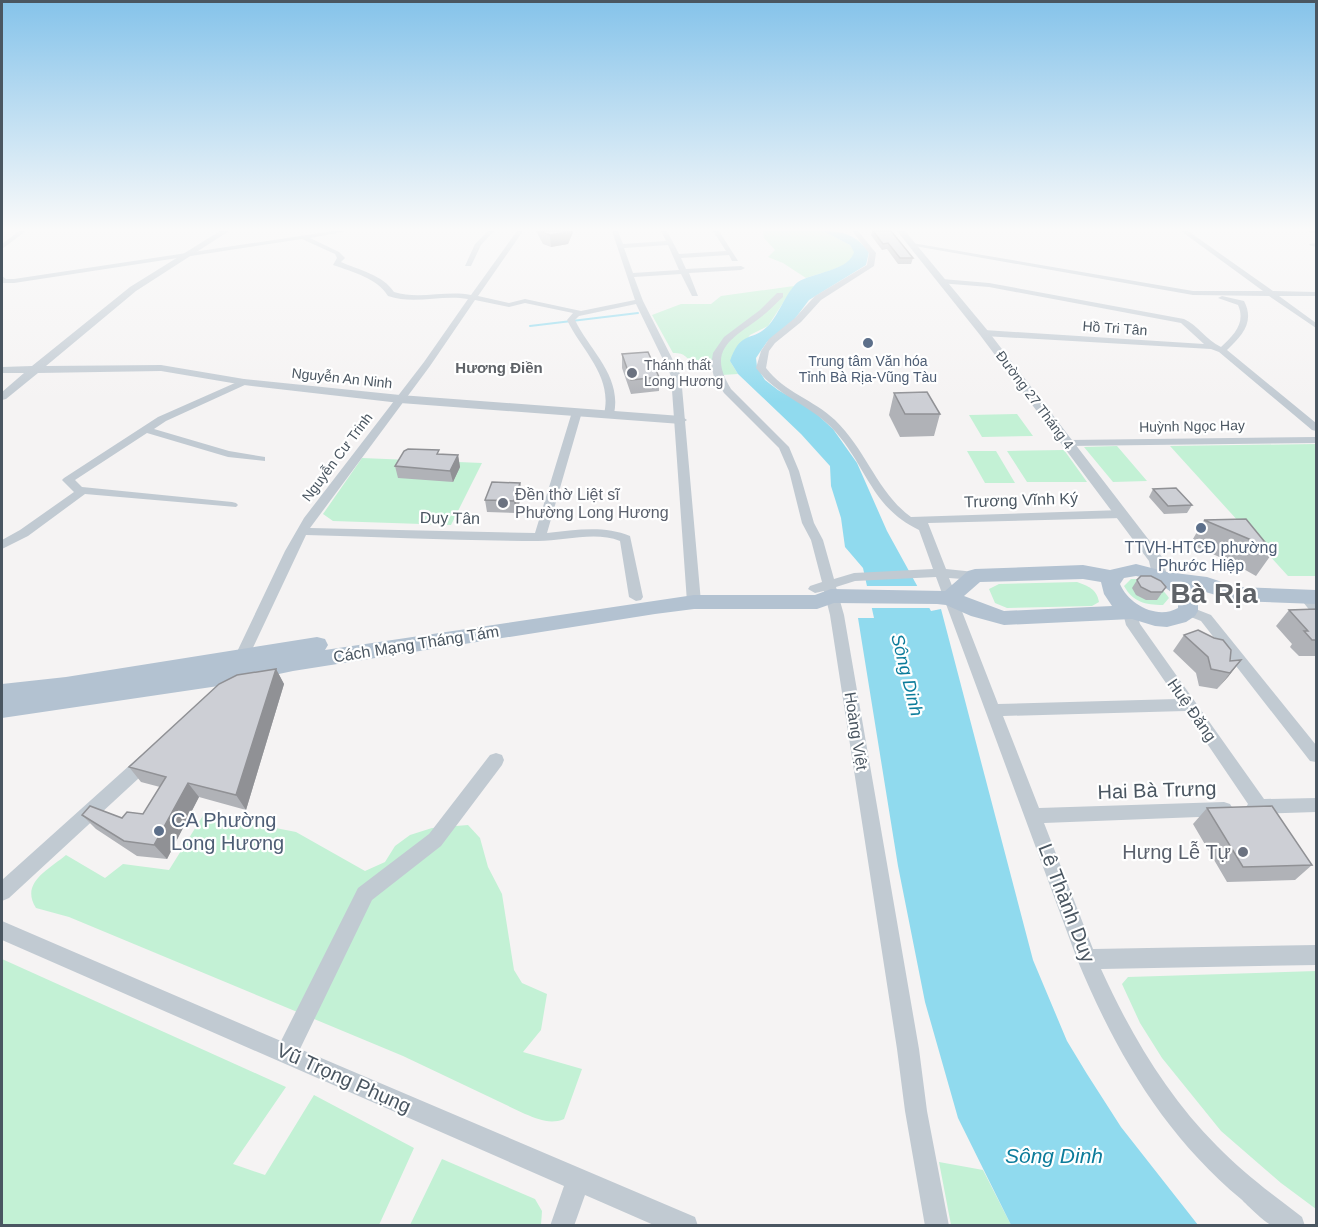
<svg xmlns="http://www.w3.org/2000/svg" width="1318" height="1227" font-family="Helvetica,sans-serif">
  <rect width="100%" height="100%" fill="#f5f3f3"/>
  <path fill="#c3f1d5" d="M763,231H823L850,245L855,252C850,269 821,272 806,278L783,263L768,257L775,250L764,238Z
    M794,286L768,326L750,335L730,361L738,374L722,375C713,369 704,368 695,363C684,358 687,353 673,353L652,315L681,304H711L721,296Z
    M1017,414L1033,436L982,437L969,415Z
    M1316,444V576H1288L1170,446Z
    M1117,446L1147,481L1113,482L1084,447Z
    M1064,450L1087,482H1027L1007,451Z
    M967,451H996L1015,483H985Z
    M362,458L482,463L451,525L333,521L323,514Z
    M1131,579C1148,579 1159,583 1169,598L1163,605C1145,605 1133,602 1124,586Z
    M1077,582C1088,586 1097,589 1099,602L1092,606L1007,608L995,603L989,589L999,584Z
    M204,814L296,832L365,871L385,862L395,846L410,835L432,828L468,825L480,838L488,867L502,894L514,970L522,983L547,994L541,1030L523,1052L582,1069L564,1119C550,1125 538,1119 525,1114L403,1056L69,917L36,908C20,883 48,870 66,855L105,878L123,864L169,870Z
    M2,959L286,1087L233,1164L265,1175L314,1095L414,1148L379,1225H2Z
    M1316,971V1209L1281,1183L1221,1131L1162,1058L1140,1023L1122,984L1128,977Z
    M442,1159L535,1199L542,1211L541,1225H410Z
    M939,1162L983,1170L1011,1225H951Z"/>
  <path fill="#90daee" d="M823,231C844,231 856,235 869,252L866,265L809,300L794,320L767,342L760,352L756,358L757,367L765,380L778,390L810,408L833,429L857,463L887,531L931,611L941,609L1033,960L1067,1041L1087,1074L1121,1127L1198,1225H1011L958,1118L925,1002L898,866L858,618H874L863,568L845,547L841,518L831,486L830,466L801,434L738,374L730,361C741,329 751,343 769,325C779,314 788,289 798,282C814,272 849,271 854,252L850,245Z"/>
  <path fill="#f5f3f3" d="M864,586H922L933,608L938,606L939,608H869Z"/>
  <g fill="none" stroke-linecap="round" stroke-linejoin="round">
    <path stroke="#90daee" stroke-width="2" d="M530,326L638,313"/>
    <path fill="#c1cad2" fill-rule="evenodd" d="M19,231H26L2,249V244Z
      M333,231H347L310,238L339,252L345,258L341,262C359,270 383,275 394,292C419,300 446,290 471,295L517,231H523L478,296L509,303L525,299L581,311L635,300L612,231H618L623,244L666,241L661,231H667L679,254L726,251L713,231H719L738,261H732L729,255L681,258L686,269L741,266L745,268L741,270L689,273L698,296H692L681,274L634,277L643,301L681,376L701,602L699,605L694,607L687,602L671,376L636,304L579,316L575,320C590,351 622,376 614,414L609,417L604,414C613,376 582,351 567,320L573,313L525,303L509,307L475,300L430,366L310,528L535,533L572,412L577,409L582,412L547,533C575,530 604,525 630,536L643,597L641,600L636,601L629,597L620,541C595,531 564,541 538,541C461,541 383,537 306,535L249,656L247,660H237L235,656L285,551L304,518L424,362L468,299C442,294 415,305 388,296C377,278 353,272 333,265L337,258L335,254L302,239L14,283H2V276L6,279H14ZM668,245L679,270L633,273L624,248Z
      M488,231H494L481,245L471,266H465L475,244Z
      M852,231H858L876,253L874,266L821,300L801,322L775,343L769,351L766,368C784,392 814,400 835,420C867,451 877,492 911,517L1122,510L1128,514L1122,518L928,523L946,569L975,572L981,576L975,580L949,578L998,704L1177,699L1126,625L1124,617L1130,609H1140L1142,612L1138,618L1140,624L1264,799L1316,798V812L1255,814L1249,812L1246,807L1248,804L1185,711L1003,716L1039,808L1224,802L1230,804L1233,809L1230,814L1224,816L1044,823L1093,949L1316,945V965L1101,969C1130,1033 1167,1096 1217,1146C1242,1172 1273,1195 1302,1217L1305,1226C1296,1226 1281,1227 1273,1226C1265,1223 1248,1206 1241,1199C1164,1135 1115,1051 1077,959L936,577L855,581L836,587L844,615L919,1049L927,1111L949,1226H925L905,1111L897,1049L830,615L824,591L815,593L808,589L810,586L822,582L811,540L802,523L789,471L779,448L724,393L714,377L711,365L713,353L724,337L760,310L777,293H783V297C777,302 772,308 766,313C737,337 704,346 731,389L789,447L799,471L814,523L823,540L834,579L854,573L933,569L919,530C869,506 867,464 831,427C808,404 776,395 756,368L761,351L769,339L795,318L815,296L867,265L869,253Z
      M1181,231H1188L1273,291L1316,292V296H1279L1316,323V328L1269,296L1193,295L909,245L912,243L1193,291H1263Z
      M1316,243V247L1309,245L1310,244Z
      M942,279L989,283L1184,319C1198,325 1206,340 1221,347C1234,335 1246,323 1238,305L1218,298L1222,296L1244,301C1255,322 1242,336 1227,350L1316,423V431L1312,430L1219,352L1211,349L984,336L980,333L984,330L1204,344L1181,323L989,287L939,283V279Z
      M244,379L249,382L247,384L166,421L154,429L229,451L265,457V461L228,457L147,433L75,480L82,487L232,502L236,503L238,505L236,507L85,494L28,536L2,549V540L20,530L74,492L62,480L64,478L158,417Z
      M1316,437V443L1068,446L1063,443L1068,440Z
      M1306,593L1311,594L1316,601V613L1311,612L1299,597Z
      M1188,606L1211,615L1316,745V762L1310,761L1201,621L1183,614L1181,611Z
      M496,753L502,755L504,760L502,765L441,846L372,900L300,1049L695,1217L698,1226H656L585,1195L574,1226H550L564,1186L2,940V921L281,1041L358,888L429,834L490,755Z
      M146,754L152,756L154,761L152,766L9,898L2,901V880L140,756Z"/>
    <path fill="#c1cad2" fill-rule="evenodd" d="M220,231H229L136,291L46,366L161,365L244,379L400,395L681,416L687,420L681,424L400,403L244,385L161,371L38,373L6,399L2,400V392L24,373H2V367L32,366L130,287Z
      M897,231H905L988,331L1162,557L1167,575L1165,579H1153L1149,561L980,335Z
      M1309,231H1316V233H1310Z"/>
    <path fill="#b3c2d1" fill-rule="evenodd" d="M1136,564L1167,572L1207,577L1237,587L1316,590V604L1236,601L1192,588L1198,598V611L1195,616L1186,622L1167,627L1155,626L1132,619L1004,625L971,616L946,605L937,604L834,603L817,609H694L655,614L293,671L232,684L2,718V684L66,677L317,637L325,639L328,645L325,650L694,595H815L831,589L945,591L968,571L975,569L1083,565L1110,570ZM1136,576C1153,579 1166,586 1178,599V608C1157,620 1128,604 1120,584L1124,578ZM1083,579L1101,582L1104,594L1112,606L1004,611L964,596L980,582Z"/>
  </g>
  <path fill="#b0b2b7" d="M536,231H573V232L568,244L551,247L543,244Z
    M872,231H891L913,258L911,264H898L887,249L882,250L871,235Z
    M622,354L659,377V391L631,394L622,368Z
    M894,393L940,414L934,436L900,437L889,415Z
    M440,454L458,455L460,467L453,482L398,478L395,466Z
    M520,483L522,495L516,513L487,512L485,500Z
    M1153,489L1192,505L1187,513L1164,514L1149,497Z
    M1246,519L1273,552L1256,576L1233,563L1190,544L1204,520Z
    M1137,580L1166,587L1157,600H1146L1136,595L1132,588Z
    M1317,609V656H1299L1290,647L1292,644L1276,626L1289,610Z
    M1184,635L1214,638L1230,661L1241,660L1217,689L1199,686L1196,673L1173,651Z
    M276,669L284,684L246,810L199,797L167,859L137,856L96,829L82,815L122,818L143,814L160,787L141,782L129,767Z
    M1207,808L1312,865L1295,880L1227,882L1193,824Z"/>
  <path fill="#909195" d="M568,231H573V232L568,244L551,247L550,235Z
    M458,455L460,467L453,482L450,471Z
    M520,483L522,495L516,513L514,501Z
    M1241,660L1228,677L1217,689L1230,673Z
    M276,669L284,684L246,810L236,795Z
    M188,783L199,797L167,859L154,845Z"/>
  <path fill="#cdcfd5" stroke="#909195" stroke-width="1.5" d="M541,231H568L567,232L550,235L542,232Z
    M873,231H891L913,258H900L888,243L883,244Z
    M648,352L659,377L631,380L622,354Z
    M927,392L940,414H905L894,393Z
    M408,449L439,450L437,454L458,455L450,471L395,466L404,451Z
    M492,482L520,483L514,501L485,500Z
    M1176,488L1192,505L1168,506L1153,489Z
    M1246,519L1273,552L1249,539L1204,520Z
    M1141,576H1151L1161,581L1166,587L1162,592H1151L1141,587L1137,580Z
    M1317,609V640H1312L1304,631H1308L1289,610Z
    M1198,630L1214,638L1223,640L1231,650L1230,661L1241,660L1230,673L1211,669L1208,657L1184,635Z
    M276,669L236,795L188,783L154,845L124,841L82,815L90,806L122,818L127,812L143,814L166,777L129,767L219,684L237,675Z
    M1272,806L1312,865L1243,867L1207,808Z"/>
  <linearGradient id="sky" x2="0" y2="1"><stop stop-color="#85c3ea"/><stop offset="0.57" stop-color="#fafafa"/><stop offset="1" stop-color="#fafafa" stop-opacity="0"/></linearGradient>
  <rect width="1318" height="402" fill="url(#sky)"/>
  <g fill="#5c6f8a" stroke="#fff" stroke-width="2">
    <circle cx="868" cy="343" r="6"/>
    <circle cx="1201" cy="528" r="6"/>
    <circle cx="159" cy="831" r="6"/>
  </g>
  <g fill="#6b7280" stroke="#fff" stroke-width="2">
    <circle cx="632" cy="373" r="6"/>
    <circle cx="503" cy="503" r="6"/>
    <circle cx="1243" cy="852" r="6"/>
  </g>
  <g text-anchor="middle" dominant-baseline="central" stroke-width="4.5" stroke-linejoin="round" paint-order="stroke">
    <g font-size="14" fill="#4a5661" stroke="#fff">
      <text transform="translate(1115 328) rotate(4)">Hồ Tri Tân</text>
      <text transform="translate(342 378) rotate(6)">Nguyễn An Ninh</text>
      <text transform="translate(1035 400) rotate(53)">Đường 27 Tháng 4</text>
      <text transform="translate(1192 426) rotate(-1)">Huỳnh Ngọc Hay</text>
      <text transform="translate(337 457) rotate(-53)">Nguyễn Cư Trinh</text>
    </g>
    <g font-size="14" fill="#4e5e75" stroke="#fff">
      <text x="868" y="361">Trung tâm Văn hóa<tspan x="868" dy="16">Tỉnh Bà Rịa-Vũng Tàu</tspan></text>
    </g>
    <g font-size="14" fill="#5b616d" stroke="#fff" text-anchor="start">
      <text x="644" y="365">Thánh thất<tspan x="644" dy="16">Long Hương</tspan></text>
    </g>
    <g font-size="15" font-weight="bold" fill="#5f6368" stroke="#fff">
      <text x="499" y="367">Hương Điền</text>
    </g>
    <g font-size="16" fill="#5b616d" stroke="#fff" text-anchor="start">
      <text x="515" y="494">Đền thờ Liệt sĩ<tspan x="515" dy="18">Phường Long Hương</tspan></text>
    </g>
    <g font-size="16" fill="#4a5661" stroke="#fff">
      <text transform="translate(1021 500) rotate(-2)">Trương Vĩnh Ký</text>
      <text transform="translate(450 518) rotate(1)">Duy Tân</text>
      <text transform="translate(416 644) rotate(-9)">Cách Mạng Tháng Tám</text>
      <text transform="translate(1192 710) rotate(55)">Huệ Đăng</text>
      <text transform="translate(856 731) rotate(81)">Hoàng Việt</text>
    </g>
    <g font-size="16" fill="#4e5e75" stroke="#fff">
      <text x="1201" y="547">TTVH-HTCĐ phường<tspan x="1201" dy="18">Phước Hiệp</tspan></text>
    </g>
    <g font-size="18" font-style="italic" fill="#0c7c9b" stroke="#fff">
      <text transform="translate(907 675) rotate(76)">Sông Dinh</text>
    </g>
    <g font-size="20" fill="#4a5661" stroke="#fff">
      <text transform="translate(1157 790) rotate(-2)">Hai Bà Trưng</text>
      <text transform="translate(1067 903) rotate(69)">Lê Thành Duy</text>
      <text transform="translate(344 1078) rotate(24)">Vũ Trọng Phụng</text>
    </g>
    <g font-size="20" fill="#4e5e75" stroke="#fff" text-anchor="start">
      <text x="171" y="820">CA Phường<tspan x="171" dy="23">Long Hương</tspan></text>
    </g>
    <g font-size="20" fill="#5b616d" stroke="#fff" text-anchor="end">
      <text x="1231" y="852">Hưng Lễ Tự</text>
    </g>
    <g font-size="21" font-style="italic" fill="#0c7c9b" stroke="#fff">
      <text x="1054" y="1155">Sông Dinh</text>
    </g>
    <g font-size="28" font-weight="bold" fill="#5f6368" stroke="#fff">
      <text x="1214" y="593">Bà Rịa</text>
    </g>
  </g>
  <rect width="1318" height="1227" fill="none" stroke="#4a5661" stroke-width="6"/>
</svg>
